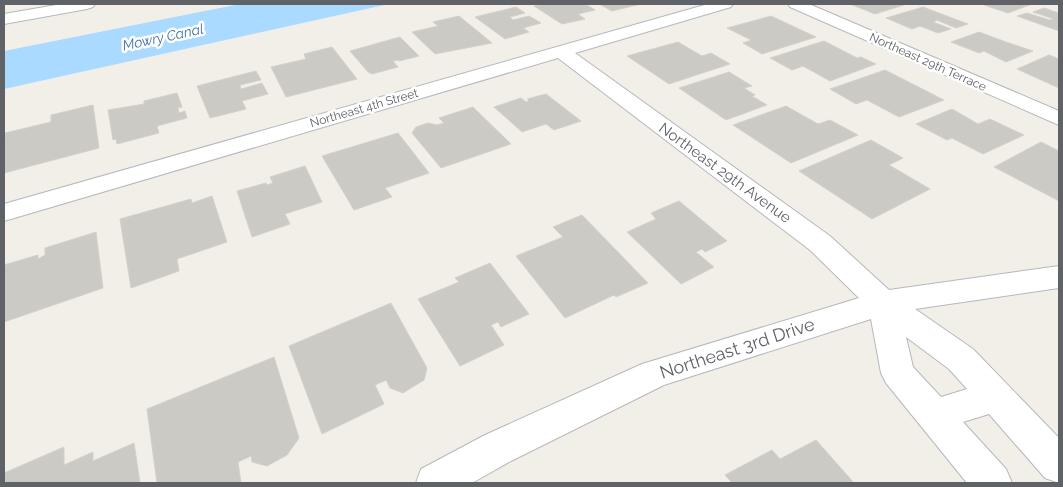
<svg xmlns="http://www.w3.org/2000/svg" width="1063" height="487" font-family="Raleway,sans-serif">
  <rect width="100%" height="100%" fill="#f1efe8"/>
  <path fill="#aadaff" d="M240,4H389L4,89V51Z"/>
  <path fill="#cccac5" stroke="#d6d1c6" d="M543,4H585L595,10L578,14L585,19L562,24L534,6Z
    M599,4H641L612,11Z
    M850,4H907L875,14Z
    M981,4H1032L1008,13Z
    M516,7L525,13L510,17L513,20L529,16L541,23L523,28L529,32L505,39L475,17Z
    M923,7L968,24L956,28L937,20L933,22L951,29L938,33L920,26L912,29L886,18Z
    M1044,8L1059,13V31L1017,16L1027,13L1050,20L1054,19L1033,12Z
    M459,16L492,43L435,54L412,32L438,26L433,22Z
    M771,16L816,37L762,54L743,43L751,40L727,28Z
    M979,32L1006,42L1033,51L1006,62L984,51L979,53L951,42Z
    M400,37L419,56L399,61L398,60L393,61L398,67L372,74L368,72L350,51Z
    M824,41L857,58L861,57L876,64L830,81L803,66L792,70L770,58Z
    M678,42L702,56L711,53L730,64L669,84L627,56Z
    M332,47L357,79L286,97L271,67L306,59L304,54Z
    M1049,55L1059,59V88L1017,69Z
    M885,70L944,100L899,117L867,100L856,104L830,89Z
    M256,71L261,80L240,85L241,89L262,83L268,94L242,101L246,109L210,118L197,86Z
    M729,72L752,86L744,88L755,95L752,96L767,105L726,120L679,88Z
    M177,93L182,107L178,108L179,113L185,111L187,118L157,126L159,133L117,144L116,139L113,140L108,110L144,104V101Z
    M546,94L581,121L554,130L546,124L522,132L494,107L521,98L526,102L529,101L527,99Z
    M93,105L99,148L4,173L5,133L51,122V115Z
    M786,106L818,124L830,120L858,135L791,163L733,125Z
    M473,107L511,144L441,168L412,133L416,127L428,123L437,125L444,123L439,118Z
    M952,109L978,124L990,119L1024,135L983,154L952,138L947,140L916,124Z
    M398,133L429,173L385,188L392,197L354,210L322,156Z
    M871,140L903,158L889,165L930,189L872,219L799,171Z
    M1041,142L1059,151V201L994,167Z
    M305,166L322,202L285,214L290,224L252,237L237,191L266,183L267,185L273,183L270,177Z
    M212,196L227,242L177,259L179,271L131,288L120,219L191,199L192,203Z
    M679,201L727,241L705,252L702,249L696,252L714,267L681,284L627,232L656,219L651,213Z
    M582,215L648,283L616,297L614,295L565,318L516,256L563,237L553,227Z
    M96,232L103,288L4,322V265L38,255V259L45,255V248Z
    M490,263L529,314L501,327L498,322L491,325L504,345L460,366L418,299L459,282L455,278Z
    M391,303L427,368L424,380L403,393L390,388L386,380L375,385L384,404L322,434L289,346Z
    M274,357L299,438L287,455L267,466L252,462L251,456L238,462L241,483H157L147,409Z
    M816,440L854,483H732L725,475L772,450L780,459Z
    M134,443L140,483H4V473L64,447V465L93,452V461Z"/>
  <g fill="none" stroke-linecap="round" stroke-linejoin="round">
    <g stroke="#b5b8bc" stroke-width="2">
      <path id="minor" d="M62,4H95L93,7L87,9L4,24V14Z
        M708,4H733L731,7L575,53L830,236L889,290L1059,266V288L915,309L973,349L1059,438V483L1045,478L989,414L963,422L1006,469L1012,483H967L886,383L881,373L871,319L664,385L511,461L472,483H416L421,469L485,435L642,364L859,298L810,250L558,58L4,221V204ZM906,337L949,369L967,389L941,397L913,367Z
        M788,4H809L1059,111V125L790,7Z"/>
    </g>
    <use href="#minor" fill="#fff" fill-rule="evenodd"/>
  </g>
  <g text-anchor="middle" dominant-baseline="central" stroke-width="5" stroke-linejoin="round" paint-order="stroke">
    <g font-size="12" fill="#5f6368" stroke="#fff">
      <text transform="translate(928 62) rotate(24)">Northeast 29th Terrace</text>
      <text transform="translate(364 108) rotate(-16)">Northeast 4th Street</text>
    </g>
    <g font-size="14" font-style="italic" fill="#4174aa" stroke="#fff">
      <text transform="translate(163 37) rotate(-12)">Mowry Canal</text>
    </g>
    <g font-size="15" fill="#5f6368" stroke="#fff">
      <text transform="translate(725 173) rotate(36)">Northeast 29th Avenue</text>
    </g>
    <g font-size="18" fill="#5f6368" stroke="#fff">
      <text transform="translate(737 348) rotate(-18)">Northeast 3rd Drive</text>
    </g>
  </g>
  <rect width="1063" height="487" fill="none" stroke="#5f6368" stroke-width="10"/>
</svg>
